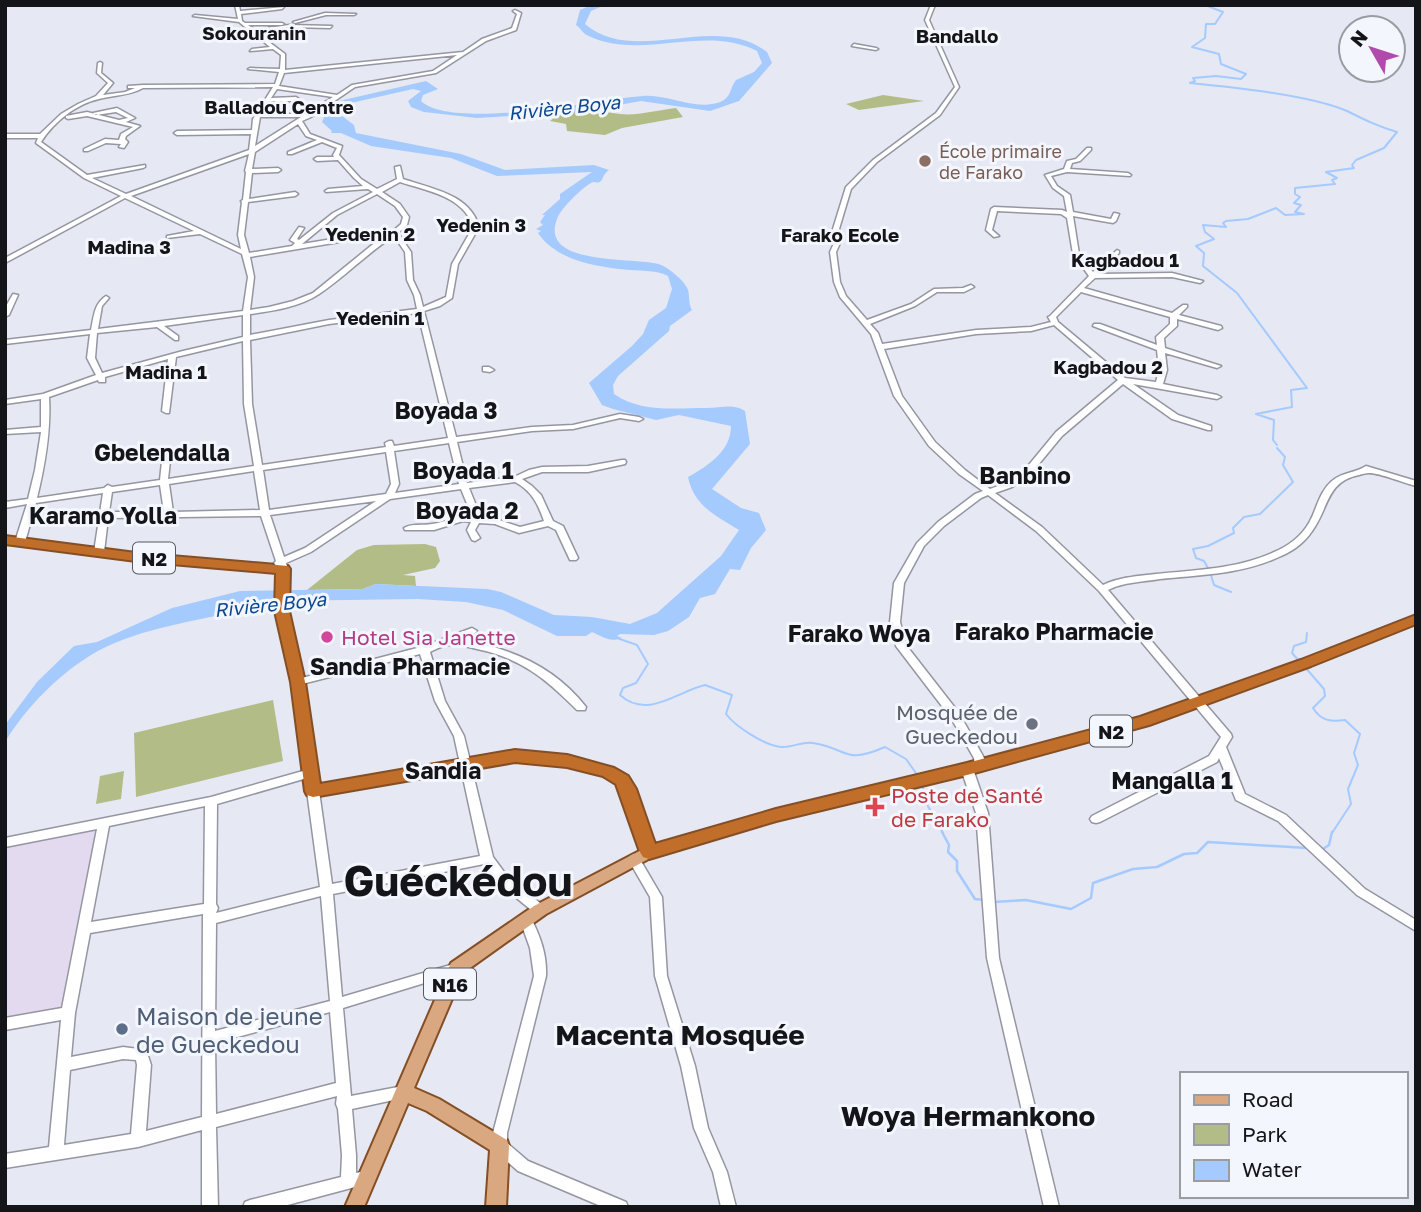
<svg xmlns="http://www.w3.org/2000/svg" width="1421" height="1212" font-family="'Golos Text',sans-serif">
  <rect width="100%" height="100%" fill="#e6e8f4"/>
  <path fill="#e4daef" d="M103,829L63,1008L5,1018V844Z"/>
  <path fill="#b2bc87" d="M883,95L924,101L859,110L846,104Z
    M676,108L683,117L622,128L605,135L567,131L566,124L550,121C566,106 600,111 620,114C636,116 659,110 676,108Z
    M425,544L436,547L440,561L435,568L403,575L415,576L416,586L376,584L363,589L307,590L357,550L374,545Z
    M273,700L283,761L136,797L134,733Z
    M124,771L121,799L96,804L100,776Z"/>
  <path fill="#a5cafe" d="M591,5H605L591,11L585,24C636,67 714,11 767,52L772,63L739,101L710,111L641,101L579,112L477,118L424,112L411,107L408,101L421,91L413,89L342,105L338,113L354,125L356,133L461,154L505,170L594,165L609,170C603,174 603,179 601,181C596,185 596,180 591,183C581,189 561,208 557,219C538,268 640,256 661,265C670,269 685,281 688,290C690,297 688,303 692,310L670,326L669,331L618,376L613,385L614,394C641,413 675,408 707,408C721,408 733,403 745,411L750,444L712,489L741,508L759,513L766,530L751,548L740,570L730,569L715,594L700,598L689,617L668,631L654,635L620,634L617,636L622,638C609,643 602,636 592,632L586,636H557L503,610L466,602L418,599L275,601L240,616L230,617L225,614C183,623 134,631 96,652C61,672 26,707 5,742V725L37,682L74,646L97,642L172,608L240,591L363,589L376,584L487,589L501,592L554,615L592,617L630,624L657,613L721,556L739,530C715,515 694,506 688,477C708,466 731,451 731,426L679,415L656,420L613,409L602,405L589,383L632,346L643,334L649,320L666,308L672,289L668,276C657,270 643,271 630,270C597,267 557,261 538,233L541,231L536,229L543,225L540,222L545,215H542L560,199V194L592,172L497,176L451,158L371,146L341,133H331L332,131L322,122L328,108L339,101L426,81L438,89L423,95L421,101C453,131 600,99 643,96C669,94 691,110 717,103C732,99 729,89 736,80L754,72L762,63L757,51C706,24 643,60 591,37C581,33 583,30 576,25L580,10Z"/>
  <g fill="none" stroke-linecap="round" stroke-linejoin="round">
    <path stroke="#a5cafe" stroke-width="2" d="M1205,5L1223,12L1215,24H1206L1205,38L1192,47L1219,54L1221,64L1246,74L1241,79L1216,76L1193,78L1195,81L1190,83C1231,87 1310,95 1347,111C1365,120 1377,126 1397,132L1384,148L1356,160L1352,165L1354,168L1326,172L1337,178L1332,180L1335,184L1295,188V194L1300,197L1294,203L1301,205L1295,212L1304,214L1285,215L1276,208L1248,219L1226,221L1223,223L1226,227L1203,225L1205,232L1214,239L1196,246L1204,253L1203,266L1237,293L1307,388L1291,390L1292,407L1256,414L1274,420L1273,440L1277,445
      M1208,568L1204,561L1196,558L1193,549L1208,546L1234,533L1233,528L1244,517L1260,514L1293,482L1283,465L1285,457L1277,448
      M1210,572L1214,585L1231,592
      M617,638L637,645L648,664L636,683L623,688L620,695C648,720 678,691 705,685L732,695L726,714C736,727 764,745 781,747C791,748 803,741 813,743C850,749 843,765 885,747L906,759L918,776
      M1300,662L1292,653L1294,646L1306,642L1307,633
      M1304,666L1324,689L1325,696L1313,708C1321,721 1331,722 1345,720L1360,734L1354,753L1358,765L1348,789L1351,804L1332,833
      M923,787L924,799L943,833"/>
    <path stroke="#a5cafe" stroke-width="2.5" d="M942,832L949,845L948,852L957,861V871L975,899L985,900
      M1323,849L1329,845L1332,832
      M994,902L1026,900L1071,909L1091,898L1093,883L1133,869L1157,867L1184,854L1197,853L1208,842L1307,848"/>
    <path fill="#a5cafe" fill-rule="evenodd" d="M199,608L205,612L203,615L136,634L130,630L132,627Z"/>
    <g stroke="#9496a1" stroke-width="3">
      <path id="minor" d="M235,5H239L240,11L284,7L282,9L241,14L242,21L245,23H282L284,24L282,25H248L255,30L289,25L332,26L330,28L289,27L257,33L285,54V70L463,52L482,39L512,28L517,14L513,11L515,10L521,13L516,30L486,41L436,73L355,87L311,117L302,121L310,134L342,146L339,155L361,179L377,189L397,179L395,167L400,166L403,179C432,189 470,194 479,227L458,264L452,298L440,306L424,311L456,437L532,427L573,425L620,414L639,417L643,419L639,421L620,418L573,429L532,431L457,442L467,483L514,477L529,470L542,467L588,466L622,460H625L626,462L625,464L588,472H542L522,479L532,486L541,495L553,521L563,526L578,558L576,560H570L556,530L548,526L519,533L495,524L479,523L475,530L480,538L475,541L472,540L467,530L471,522L463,521L434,530H405L404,528C412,523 422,526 432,524C446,522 457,515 472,516L461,489L390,499L311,552L286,563L288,569L283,572L280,571L274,563L276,561L261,516L108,518L104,552L102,554H96L94,552L103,493L36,503L25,542L20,545L15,542L27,504L5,508V502L28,499L35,470L41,432L5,434V430L41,427V399L5,404V400L43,394L96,375L87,358L90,334L5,344V340L91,330C94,316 94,304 106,296L109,298L102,306L98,329L243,311L248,277L242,254L200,234L167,238V236L194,231L125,198L5,263V258L121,196L84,178L36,143L38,138H5V134H40L61,114L78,104L96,96L108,83L97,73L98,63L100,62L102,63L101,73L113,83L103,95L125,92L135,88H128V86L143,85L275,84L279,72L248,69L250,68L280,69L281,55L273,49L250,51L252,49L270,47L253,33L221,34L219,33L221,32L250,31L239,22L193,16L195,15L238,19ZM457,55L433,71L352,85L337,95L279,86L284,73ZM273,87L253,119L252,130L177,131L174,133L177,135L251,134L249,150L126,194L92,178L143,168L145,167V165L87,175L41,142C54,122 76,104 99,99C114,95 129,96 143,88ZM277,89L333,97L306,114H262L269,101H296L299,99L296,97L271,98ZM260,117H301L255,146ZM298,124L306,136L317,140L288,152V154H292L322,142L337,148L333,155L334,157H317L314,159L317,161L338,160L354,178L363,186L328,189L325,191L326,192L368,189L373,192L333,213L299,240L297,239L304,228L299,227L290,240L295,243L292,246L249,253L244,235L248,202L295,196L298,194L295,192L249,199L252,173L278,172L281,170L278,168L252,169L255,152ZM249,154L245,171L246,172L243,200L241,201L242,202L238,235L241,249L131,196ZM400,182C427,191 464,196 473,227L452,264L446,297L423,307L420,295L413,280L411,252L398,233L407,225L409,217L400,204L382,192ZM377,194L395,206L403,217L401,224L393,231H381L302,244L337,215ZM381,235H388L372,245L313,293L293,301L269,307L250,310L254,277L250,257ZM394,236L405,252L407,280L414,295L417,309L329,320L250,335V314C272,311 300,307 319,294C345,277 367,253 394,236ZM418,313L448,438L394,446L392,441H389L385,443L386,447L262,465L252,404L250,340L329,324ZM243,315V337L183,351L102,373L95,358L97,333L157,327L175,340H178V336L164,326ZM243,341L244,404L254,466L168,479L171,452L167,450L163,452L160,480L112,487L108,485L104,488L37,498C45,465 51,431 49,397L98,380L99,382H105V377L168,359L162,411L166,413H169L176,357ZM449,443L459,484L395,493L399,484L394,451ZM386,452L391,484L386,494L269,510L263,470ZM254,471L260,510L173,512L169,484ZM515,482C532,491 538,504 544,521L520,527L499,520L481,518L469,488ZM160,485L164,512H109L112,492ZM376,501L305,548L284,557L270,515Z
        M931,5H935L929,20L959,87L940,115L877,162L851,189L839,229L841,241L836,252L840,282L846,296L867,320L911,304L934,289L963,288L971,285L974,287L964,292H937L915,306L870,324L878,333L882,344L976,330L1031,327L1051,322L1048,317L1050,316L1089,276L1073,254L1067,218L1061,214L997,211L992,230L999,236L994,237L986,230L991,209L994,207L1062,210L1067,212L1064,196L1053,188L1045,175L1064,169L1067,161L1076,159L1087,148H1091V150L1080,161L1072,163L1070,169L1128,173L1131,175L1130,176L1067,172L1051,176L1057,186L1070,195L1073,212L1111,219L1114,213L1119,214L1116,221L1113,223L1073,216L1079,254L1093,272L1117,250L1119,251V253L1099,274L1172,273L1203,281L1200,283L1172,277L1095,278L1084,288L1172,313L1183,305H1187V307L1179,315L1221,326L1222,328L1218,330L1177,319V326L1164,338L1165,348L1221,366L1217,368L1165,353L1167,370L1163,384L1217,395L1221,397L1217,399L1133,384L1178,415L1211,426V430H1208L1172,419L1123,384L1062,436L1029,476L1012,487L995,493L1042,527L1103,585C1120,577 1138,576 1156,574C1195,570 1236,569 1272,553C1287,547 1301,537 1309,523C1317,509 1319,492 1332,481C1342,472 1356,473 1366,466L1416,481V486C1404,483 1380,473 1369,473C1366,473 1362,474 1359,475C1329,481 1329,503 1316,525C1308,539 1296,550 1281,556C1244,574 1200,575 1160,579C1142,582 1124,582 1108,590L1231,734L1232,737L1226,747L1245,794L1286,815L1365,889L1416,920V931L1357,895L1278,821L1236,800L1219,758L1217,762L1100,822L1096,823L1092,822L1090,819L1092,816L1209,756L1221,737L1099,591L1036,531L988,495L981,498L944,526L924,546L904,583L900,622L906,645L959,713L984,758L983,768H975L974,758L951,718L896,646L890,622L894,583L917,543L938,522L975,494L983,491L959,474L929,446L894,396L871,334L840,297L834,282L830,252L835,241L833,229L846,187L873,160L936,113L955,87L925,20ZM1081,292L1170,317V324L1156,337L1157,345L1100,324H1094L1093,326L1157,350L1159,370L1156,382L1125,378L1058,322L1056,317ZM1054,325L1118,380L1056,432L1023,472L1006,483L990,489L965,470L935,442L902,396L884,349L976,334L1031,331Z
        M325,13L356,14L354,15H326L295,23L293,22Z
        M854,44L876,48L878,49L876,50L852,46Z
        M117,108L135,118L126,122L140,126L126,136L125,139L128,142L124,148L119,147L121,144L106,143L88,151H84V149L105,139L119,140L121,134L133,127L87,116L68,119L66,118V116L87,112L119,120L128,118L116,112L96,115L93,113Z
        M953,173L957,175V177L951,176L950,175Z
        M13,294L18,295L9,315L5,317V308Z
        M483,367H489L494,370L490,372L483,371Z
        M472,628L477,631L475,633L460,640C509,647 555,667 586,707L585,710H577C546,679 521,658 477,649C468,647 458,644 450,645C443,645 436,649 430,652L445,701L464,736L493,857L510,880L544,906L546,910L544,914L540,915L536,914L502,886L484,864L333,894L342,997L457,963L462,964L463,968L462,972L457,973L343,1008L351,1096L403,1086L408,1087L410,1092L408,1097L403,1098L352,1109L356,1155V1173L365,1171L370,1173L372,1178L370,1183L280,1207H243L245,1202L250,1200L341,1177L342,1155L338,1109L336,1104L337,1096L216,1127L218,1207H202V1130L138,1147L5,1168V1154L49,1147L61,1020L5,1030V1018L62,1008L97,829L5,847V838L211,797L310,769L314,770L316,773L314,776L217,804L216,904L218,908L216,913L320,887L307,791L309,788L313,787L317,788L319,791L332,884L480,856L454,736L435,701L420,654L298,685L293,682L298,679L421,647ZM205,806L204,904L91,922L109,826ZM321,896L330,1001L215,1031L216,923ZM203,914L202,1117L146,1131L151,1065L146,1050L123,1047L71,1057L75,1013L90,933ZM330,1012L336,1083L216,1114L215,1043ZM123,1059L136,1060L137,1065L131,1134L64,1145L70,1070Z
        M967,765L971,766L973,769L988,813L999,958L1059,1207H1044L987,958L976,813L961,769L963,766Z
        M634,854L638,856L662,897L667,976L695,1066L708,1128L727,1172L736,1207H721L713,1172L694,1128L681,1066L655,976L650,897L628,859L630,856Z
        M526,915L530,916C540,936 547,954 546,976L507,1133V1143L528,1161L626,1202L628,1207H603L518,1171L495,1151L493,1146V1133L534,976L530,948L520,920L522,916Z"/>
    </g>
    <g stroke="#844f25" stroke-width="4">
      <path id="major" d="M649,846L654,848L657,852L654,856L546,914L463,973L414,1088L439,1099L507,1140L509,1146L506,1207H486L490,1150L427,1111L408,1103L364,1207H345L451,963L534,906Z"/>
    </g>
    <g stroke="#844f25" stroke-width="4">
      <path id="highway" d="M5,536L136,553L288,566L290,569L289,611L305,682L320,784L515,750L567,755L614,768L628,776L636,789L655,844L776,809L967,763L1140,717L1301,660L1416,615V624L1311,666L1149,725L967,775L776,821L649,859L643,857L640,852L616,784L603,776L567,767L515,762L313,797L307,795L305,791L291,682L275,611L276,573L136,561L5,544Z"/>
    </g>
    <use href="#minor" fill="#fff" fill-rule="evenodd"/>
    <use href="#major" fill="#daa880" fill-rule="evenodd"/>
    <use href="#highway" fill="#c16e2b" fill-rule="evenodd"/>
  </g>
  <circle fill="#8d6e63" stroke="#f4f6fd" stroke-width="2.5" cx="925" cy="161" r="7"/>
  <circle fill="#d1479c" stroke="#f4f6fd" stroke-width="2.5" cx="327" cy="637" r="7"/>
  <circle fill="#6b7280" stroke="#f4f6fd" stroke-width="2.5" cx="1032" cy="724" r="7"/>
  <path fill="#e0444e" stroke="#f4f6fd" stroke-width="2.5" d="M871.5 796.5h7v7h7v7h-7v7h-7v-7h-7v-7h7z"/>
  <circle fill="#5c6f8a" stroke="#f4f6fd" stroke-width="2.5" cx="122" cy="1029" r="7"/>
  <g text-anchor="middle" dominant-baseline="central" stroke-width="6" stroke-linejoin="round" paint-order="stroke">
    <g font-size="18" fill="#785e54" stroke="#f4f6fd" text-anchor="start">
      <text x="939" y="151">École primaire<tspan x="939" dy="21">de Farako</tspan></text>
    </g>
    <g font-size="19" font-weight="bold" fill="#141519" stroke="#f4f6fd">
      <text x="254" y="32">Sokouranin</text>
      <text x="957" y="35">Bandallo</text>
      <text x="279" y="106">Balladou Centre</text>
      <text x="481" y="224">Yedenin 3</text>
      <text x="370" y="233">Yedenin 2</text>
      <text x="840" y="234">Farako Ecole</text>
      <text x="129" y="246">Madina 3</text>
      <text x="1125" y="259">Kagbadou 1</text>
      <text x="380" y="317">Yedenin 1</text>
      <text x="1108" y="366">Kagbadou 2</text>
      <text x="166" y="371">Madina 1</text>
    </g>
    <g font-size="19" font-style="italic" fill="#0c4891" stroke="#f4f6fd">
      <text transform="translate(564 107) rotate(-6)">Rivière Boya</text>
      <text transform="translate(270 604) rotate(-6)">Rivière Boya</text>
    </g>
    <g fill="#f4f6fd" stroke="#57585d" stroke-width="2">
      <rect x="133" y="542.5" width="42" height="31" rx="5"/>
      <rect x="1090" y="715.5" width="42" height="31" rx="5"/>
      <rect x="424" y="968.5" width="52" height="31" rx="5"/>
    </g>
    <g font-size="19" font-weight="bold" fill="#141519">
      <text x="154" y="558">N2</text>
      <text x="1111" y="731">N2</text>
      <text x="450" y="984">N16</text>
    </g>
    <g font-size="21" fill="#b23c85" stroke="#f4f6fd" text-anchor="start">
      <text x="341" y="637">Hotel Sia Janette</text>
    </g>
    <g font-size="21" fill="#5b616d" stroke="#f4f6fd" text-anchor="end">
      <text x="1018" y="712">Mosquée de<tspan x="1018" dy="24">Gueckedou</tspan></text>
    </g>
    <g font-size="21" fill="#be3a42" stroke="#f4f6fd" text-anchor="start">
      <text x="891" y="795">Poste de Santé<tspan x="891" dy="24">de Farako</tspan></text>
    </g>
    <g font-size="23" font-weight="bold" fill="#141519" stroke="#f4f6fd">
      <text x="446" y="410">Boyada 3</text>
      <text x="162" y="452">Gbelendalla</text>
      <text x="463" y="470">Boyada 1</text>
      <text x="1025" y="475">Banbino</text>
      <text x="467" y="510">Boyada 2</text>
      <text x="103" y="515">Karamo Yolla</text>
      <text x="1054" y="631">Farako Pharmacie</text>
      <text x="859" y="633">Farako Woya</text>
      <text x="410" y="666">Sandia Pharmacie</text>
      <text x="443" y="770">Sandia</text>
      <text x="1172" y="780">Mangalla 1</text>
    </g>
    <g font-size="24" fill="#4e5e75" stroke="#f4f6fd" text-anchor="start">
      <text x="136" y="1015">Maison de jeune<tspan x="136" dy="28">de Gueckedou</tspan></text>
    </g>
    <g font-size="28" font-weight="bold" fill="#141519" stroke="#f4f6fd">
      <text x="680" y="1034">Macenta Mosquée</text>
      <text x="968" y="1115">Woya Hermankono</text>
    </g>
    <g font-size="42" font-weight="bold" fill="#141519" stroke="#f4f6fd">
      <text x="458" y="880">Guéckédou</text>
    </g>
  </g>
  <rect width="1421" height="1212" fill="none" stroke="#141519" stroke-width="14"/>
  <rect x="1180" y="1072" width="228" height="126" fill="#f4f6fd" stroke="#9a9ca2" stroke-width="2"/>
  <rect x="1194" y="1095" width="35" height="10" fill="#daa880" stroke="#9a9ca2" stroke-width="2"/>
  <text x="1242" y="1107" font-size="21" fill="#141519">Road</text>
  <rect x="1194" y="1124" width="35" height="21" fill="#b2bc87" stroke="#9a9ca2" stroke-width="2"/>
  <text x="1242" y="1142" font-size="21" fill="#141519">Park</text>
  <rect x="1194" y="1160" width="35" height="21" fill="#a5cafe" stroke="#9a9ca2" stroke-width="2"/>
  <text x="1242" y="1177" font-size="21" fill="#141519">Water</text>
  <g transform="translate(1372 49) rotate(309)"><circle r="33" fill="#f4f6fd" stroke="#9a9ca2" stroke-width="2"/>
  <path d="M0-5L12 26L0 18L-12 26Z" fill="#b24aae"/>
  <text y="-10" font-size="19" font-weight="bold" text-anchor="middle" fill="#141519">N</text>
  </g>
</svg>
